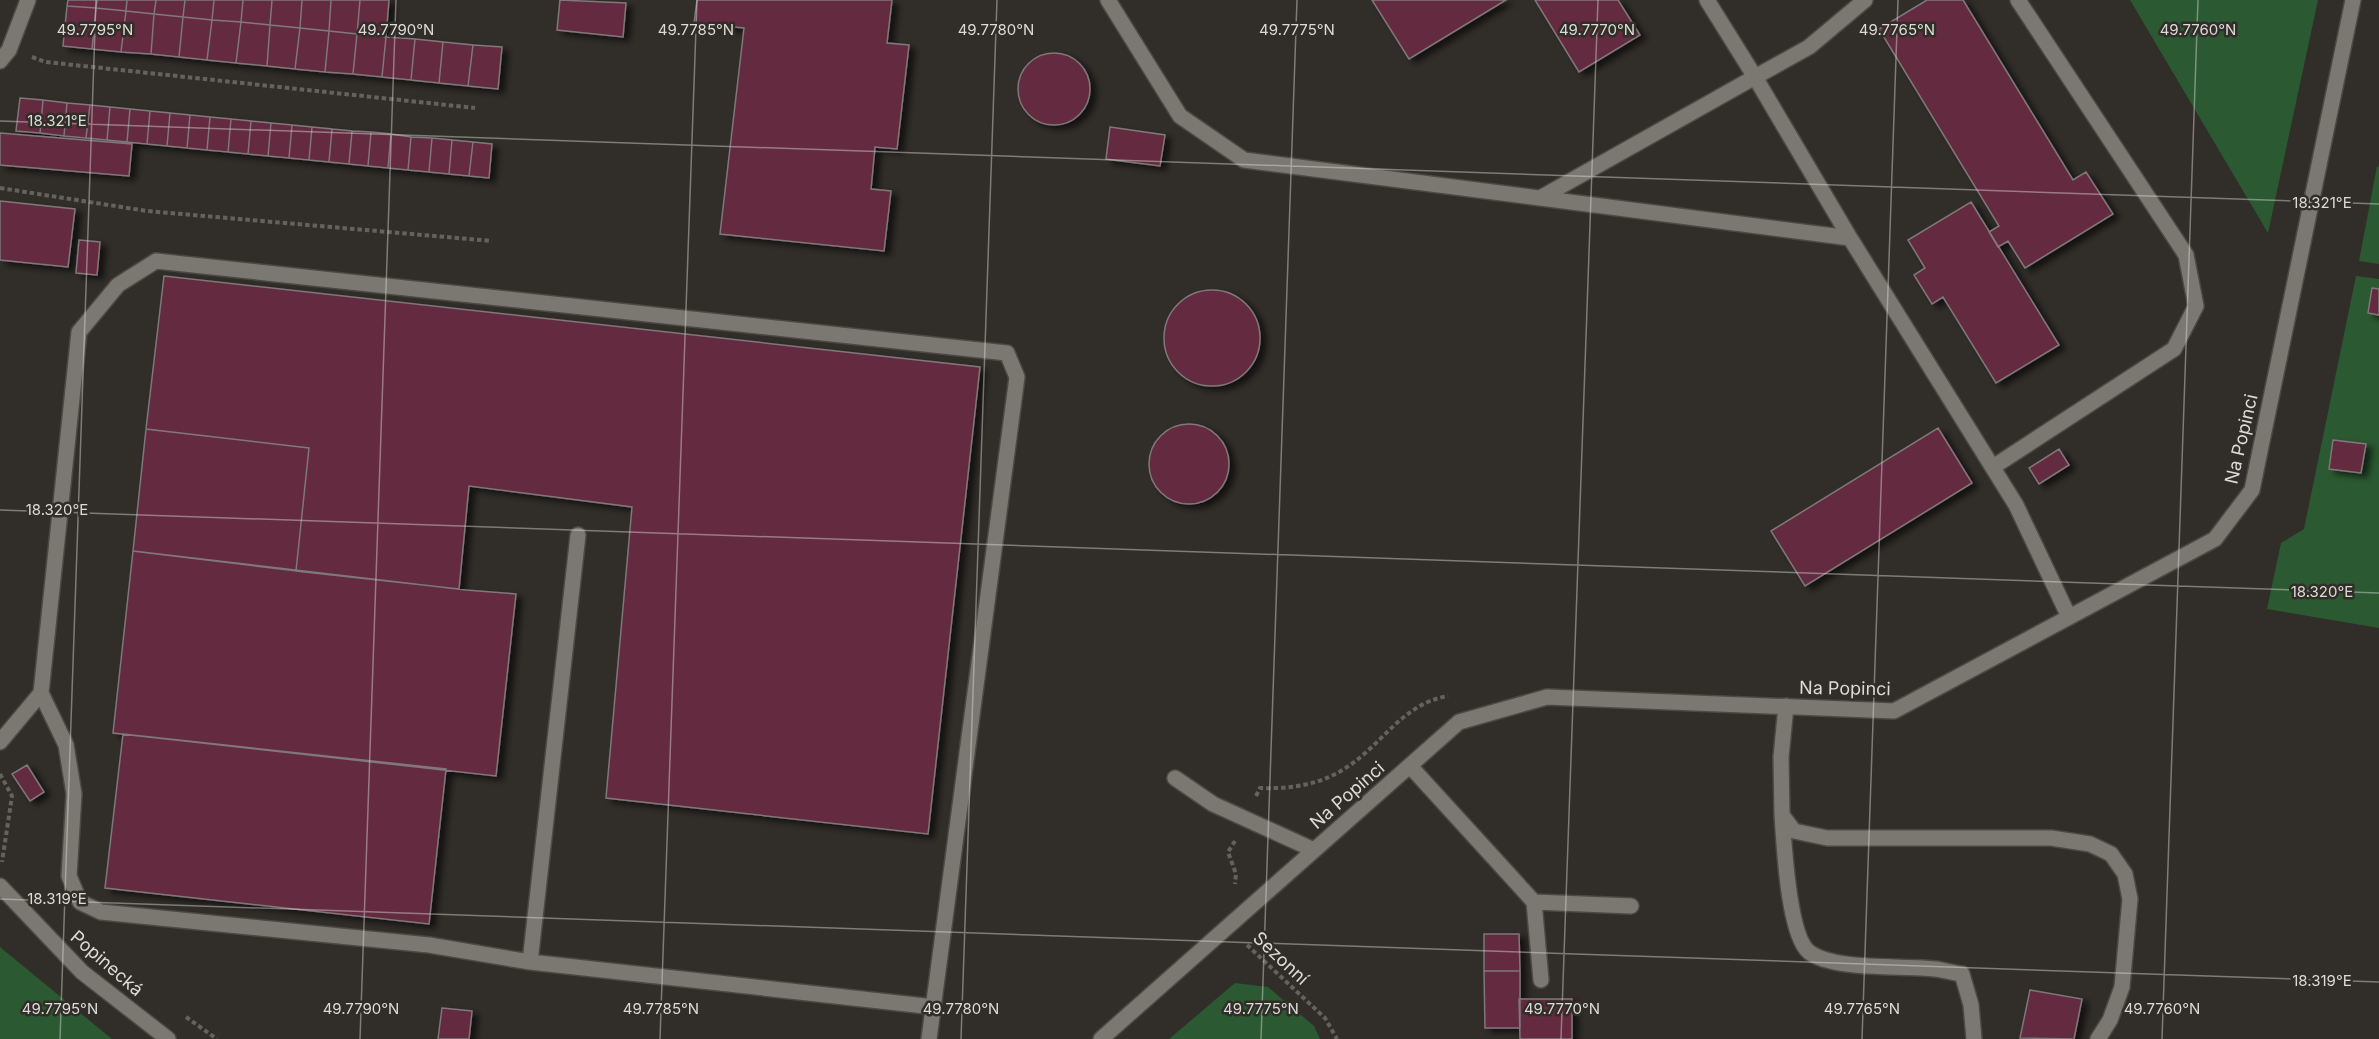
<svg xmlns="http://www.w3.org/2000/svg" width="2379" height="1039" font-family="Inter,sans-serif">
  <defs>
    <filter id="shadow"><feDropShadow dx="6" dy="4" stdDeviation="3" flood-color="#0009"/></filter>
  </defs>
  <rect width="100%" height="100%" fill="#312e29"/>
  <path fill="#2b5931" d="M2130,0H2318L2268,233Z
    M2377,166L2379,167V264L2359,261Z
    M2356,276L2379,279V628L2267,609L2281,543L2304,529Z
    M0,947L101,1030L112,1039H0Z
    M1235,983L1268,987L1314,1026L1320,1039H1169Z"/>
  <path fill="#632940" stroke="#7f777a" stroke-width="1.5" filter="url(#shadow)" d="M68,0H97L96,8L67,6Z
    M97,0H127L126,11L96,8Z
    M127,0H156L154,14L126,11Z
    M156,0H185L183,17L154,14Z
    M185,0H214L212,20L183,17Z
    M214,0H243L241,22L212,20Z
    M243,0H272L270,25L241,22Z
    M272,0H302L300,28L270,25Z
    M302,0H331L329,31L300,28Z
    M331,0H360L357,34L329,31Z
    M360,0H389L386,37L357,34Z
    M560,0L626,3L623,37L557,30Z
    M697,0H892L887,43L909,45L897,149L875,147L871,189L891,191L884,251L720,234L744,28L694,23Z
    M1372,0H1506L1409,59Z
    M1535,0H1618L1640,35L1579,72Z
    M1927,0H1963L2073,180L2086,172L2113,214L2025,268L2008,241L1998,247L1989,232L1999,226L1879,29Z
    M67,6L96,8L92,49L63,46Z
    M96,8L126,11L121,52L92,49Z
    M126,11L154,14L151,54L121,52Z
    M154,14L183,17L179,57L151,54Z
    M183,17L212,20L207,60L179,57Z
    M212,20L241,22L236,63L207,60Z
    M241,22L270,25L267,66L236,63Z
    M270,25L300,28L295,69L267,66Z
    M300,28L329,31L325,72L295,69Z
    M329,31L357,34L353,74L325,72Z
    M357,34L386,37L382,77L353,74Z
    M386,37L415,39L411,80L382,77Z
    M415,39L443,42L439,83L411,80Z
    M443,42L473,45L468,86L439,83Z
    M473,45L502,47L498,89L468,86Z
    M1018 89a36 36 0 1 1 72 0a36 36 0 1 1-72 0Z
    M20,98L43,100L40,133L16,131Z
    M43,100L67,103L64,136L40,133Z
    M67,103L90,105L86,138L64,136Z
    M90,105L110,107L107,140L86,138Z
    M110,107L130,109L127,142L107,140Z
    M130,109L150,111L147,144L127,142Z
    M150,111L170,113L167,146L147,144Z
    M170,113L190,115L187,148L167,146Z
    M190,115L210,117L207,150L187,148Z
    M210,117L231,119L228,152L207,150Z
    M231,119L251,121L248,154L228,152Z
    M251,121L271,123L268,156L248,154Z
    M271,123L292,125L289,158L268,156Z
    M292,125L312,127L309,160L289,158Z
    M312,127L332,129L329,162L309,160Z
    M1110,127L1165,135L1160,166L1106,159Z
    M332,129L352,131L349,164L329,162Z
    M352,131L371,132L368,166L349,164Z
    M371,132L391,134L388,168L368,166Z
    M0,133L132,144L129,176L0,165Z
    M391,134L411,137L408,170L388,168Z
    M411,137L432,138L429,172L408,170Z
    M432,138L452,140L449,174L429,172Z
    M452,140L473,142L469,176L449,174Z
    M473,142L492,144L489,178L469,176Z
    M0,201L75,209L68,267L0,260Z
    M1971,202L2059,345L1996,383L1943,297L1932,304L1914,275L1925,268L1908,240Z
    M79,240L100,242L97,275L76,273Z
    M164,276L980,367L928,834L606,798L632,507L469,486L459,589L296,571L309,448L146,429Z
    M2372,288L2379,289V315L2368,313Z
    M1164 338a48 48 0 1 1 96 0a48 48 0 1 1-96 0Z
    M1149 464a40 40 0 1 1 80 0a40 40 0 1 1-80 0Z
    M1938,428L1972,483L1805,586L1771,531Z
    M146,429L309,448L296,571L133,551Z
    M2333,440L2366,444L2361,473L2329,469Z
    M2059,449L2069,465L2039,484L2029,468Z
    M133,551L466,590L516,594L496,776L113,733Z
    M123,734L446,769L429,924L105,888Z
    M27,765L44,792L30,801L12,774Z
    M1484,934H1519L1520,971H1484Z
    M1484,971H1520V1028H1485Z
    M2030,990L2082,999L2074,1039L2020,1038Z
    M1519,999H1572V1039H1520Z
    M442,1008L472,1011L469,1039H438Z"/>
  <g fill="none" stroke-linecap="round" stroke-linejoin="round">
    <g stroke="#4c4945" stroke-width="18">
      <path id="minor" d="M1108,0L1180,116L1244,160L1850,238L2016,505L2069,617
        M1707,0L1755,77L1809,47L1865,0
        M0,61L9,50L28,0
        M1540,198L1755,77L1850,238
        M1993,467L2174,349L2196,306L2186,255L2018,0
        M41,693L66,745L74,794L69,876L80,902L101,912L429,945L530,962L934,1007
        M1786,706L1781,757L1782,815L1794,831L1827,838H2051L2090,844L2111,854L2125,874L2130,899L2122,987L2110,1020L2098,1039
        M0,742L41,693L79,332L118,285L156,261L1007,353L1017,377L929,1039
        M1410,766L1534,902L1541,980
        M1175,778L1213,804L1314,850
        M1782,815C1784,842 1788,935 1809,952C1834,971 1903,965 1935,969C1944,970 1953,973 1962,974L1971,1005L1974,1039
        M0,886L82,972L168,1039
        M1534,902L1631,906
        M530,962L578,535
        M1101,1039L1459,722L1547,697L1894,711L2215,539L2252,490L2353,0"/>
    </g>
    <path stroke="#65625e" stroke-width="4" stroke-dasharray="4.5 3" stroke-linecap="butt" d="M32,57L46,62L475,108
      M0,188L147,211L492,241
      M0,774L12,796L2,862
      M1256,796L1260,788C1290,789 1319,785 1344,769C1382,746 1401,704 1448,696
      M1235,841L1228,852L1236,874L1235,884
      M1247,945L1325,1018L1337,1039
      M186,1017L217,1039"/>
    <use href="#minor" stroke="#7b7871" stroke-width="15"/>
  </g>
  <path fill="none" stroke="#dddbd8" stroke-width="1.5" stroke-opacity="0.45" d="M0,121L2379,204M0,510L2379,593M0,899L2379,982M60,1039L96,0M360,1039L396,0M660,1039L697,0M961,1039L997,0M1261,1039L1297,0M1561,1039L1598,0M1862,1039L1898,0M2162,1039L2198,0"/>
  <g text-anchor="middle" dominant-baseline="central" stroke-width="5" stroke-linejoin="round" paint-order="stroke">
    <g font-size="18" fill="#dddbd8" stroke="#312e29">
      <text transform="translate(2241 439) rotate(-77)">Na Popinci</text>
      <text transform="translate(1845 688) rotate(1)">Na Popinci</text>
      <text transform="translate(1347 795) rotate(-41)">Na Popinci</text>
      <text transform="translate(1281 958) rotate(43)">Sezonní</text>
      <text transform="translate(107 963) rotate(41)">Popinecká</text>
    </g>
  </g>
  <g font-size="15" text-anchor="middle" fill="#dddbd8" stroke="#312e29" stroke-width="5" stroke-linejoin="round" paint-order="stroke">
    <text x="95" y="35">49.7795°N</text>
    <text x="396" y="35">49.7790°N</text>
    <text x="696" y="35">49.7785°N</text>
    <text x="996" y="35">49.7780°N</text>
    <text x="1297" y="35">49.7775°N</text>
    <text x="1597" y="35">49.7770°N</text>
    <text x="1897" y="35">49.7765°N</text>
    <text x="2198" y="35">49.7760°N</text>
    <text x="57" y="126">18.321°E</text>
    <text x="2322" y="208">18.321°E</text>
    <text x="57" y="515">18.320°E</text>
    <text x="2322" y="597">18.320°E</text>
    <text x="57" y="904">18.319°E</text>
    <text x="2322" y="986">18.319°E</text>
    <text x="60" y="1014">49.7795°N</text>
    <text x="361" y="1014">49.7790°N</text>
    <text x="661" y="1014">49.7785°N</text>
    <text x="961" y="1014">49.7780°N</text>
    <text x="1261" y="1014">49.7775°N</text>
    <text x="1562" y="1014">49.7770°N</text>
    <text x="1862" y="1014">49.7765°N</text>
    <text x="2162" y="1014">49.7760°N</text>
  </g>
</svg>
